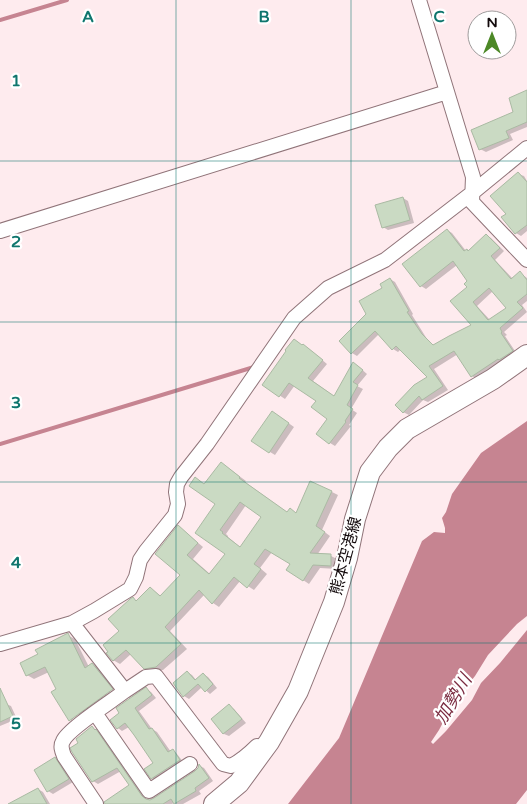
<svg xmlns="http://www.w3.org/2000/svg" width="527" height="804" font-family="'Varela Round','Noto Sans JP',sans-serif">
  <rect width="100%" height="100%" fill="#feebee"/>
  <path fill="#c68491" d="M527,421V616L517,624L488,655L475,676L452,705L439,730L431,742L433,744L446,731L472,700L481,683L500,663L527,630V790L516,804H288L339,738L422,541L434,532L445,533V528L442,518L446,512L452,494L481,453Z"/>
  <path fill="#0003" fill-rule="evenodd" d="M527,91V127L510,134L513,140L486,152L480,149L515,113Z
    M518,174L524,176L527,181V231L521,236L516,233L508,214Z
    M403,198L408,201L414,223L388,230L383,227Z
    M447,230L452,233L466,251L467,250L469,252L486,235L491,238L504,251L495,260L513,279L520,273L527,278V301L522,305L527,312L504,332L507,335L505,336L517,354L477,379L472,376L458,354L434,369L448,390L428,402L423,400L409,415L403,412L429,377L401,349L398,352L393,349L379,334L357,356L352,353L340,341L368,314L390,279L395,282L413,314L412,315L427,339L434,346L473,325L468,282L457,265L426,289L421,286ZM493,291L508,308L490,320L477,306Z
    M303,346L309,349L327,364L313,381L335,397L359,367L367,374L357,386L363,389L351,409L357,413L349,425L351,426L335,446L330,443L329,419L318,401L295,385L285,399L264,385Z
    M277,415L294,427L275,455L270,452Z
    M227,467L246,481L245,482L288,513L297,514L332,492L338,495L322,530L330,536L317,555L331,556L337,559V569L320,568L309,584L303,580L291,563L272,552L260,568L267,574L254,590L240,581L219,607L213,603L205,594L170,631L187,649L163,670L151,672L144,668L131,654L120,664L113,660L133,599L138,602L150,588L161,596L182,575L178,527L184,531L203,547L193,559L210,574L227,554L197,532L216,504L205,485ZM246,505L263,517L241,548L228,537V536L226,534Z
    M67,635L75,639L89,667L92,664L99,668L114,687L72,718V721L53,693L58,690L49,672L34,679L27,675L40,655Z
    M187,672L192,675L196,680L203,674L208,677L217,688L210,694L202,687L189,699L184,696L174,684Z
    M115,689L119,694L77,724L72,721Z
    M146,689L151,692L156,698L139,711L152,729L157,732L171,752L173,751L177,754L184,763L157,781L152,778L154,763L129,727L122,731L118,728Z
    M6,704L11,706L17,719L0,726V706Z
    M229,706L234,709L246,723L229,736L224,734Z
    M92,727L101,734L147,800L150,801L196,772L200,766L204,768L213,781L199,791L201,794L183,804H176L174,803L172,804H108L131,785L121,771L98,784L93,781L80,743Z
    M55,758L60,761L73,782L53,794L48,791Z
    M38,789L43,792L50,804H21Z"/>
  <g fill="none" stroke-linecap="round" stroke-linejoin="round">
    <path stroke="#c68491" stroke-width="4" d="M0,20L67,0
      M0,444L254,367"/>
  </g>
  <path fill="#cadac3" stroke="#aabaa3" fill-rule="evenodd" d="M527,90V122L506,131L509,138L479,150L471,130L513,112L509,98Z
    M518,172L527,182V225L515,234L501,217L506,214L490,196Z
    M403,197L410,220L382,228L375,205Z
    M447,229L464,251L467,249L468,251L486,234L500,248L491,256L511,279L520,271L527,280V294L517,302L523,308L500,328L502,332L501,333L513,351L499,360L498,359L471,377L454,351L429,366L443,386L422,400L419,396L403,413L395,405L414,385L427,377L396,346L392,350L375,331L351,354L339,341L366,314L359,301L382,288L380,284L390,278L409,311L407,312L422,334L433,345L449,336L471,325L450,301L467,287L464,284L467,281L453,261L420,287L402,264ZM489,288L506,308L488,320L473,302Z
    M294,339L302,345L303,344L323,360L308,378L334,396L353,362L363,370L353,382L358,385L347,405L353,409L345,421L346,422L329,444L316,434L327,419L311,407L316,401L289,383L279,397L262,385L286,351L285,350Z
    M272,411L289,423L269,453L251,441Z
    M221,462L240,477L239,478L287,512L290,508L296,513L310,481L332,491L316,526L325,532L310,553L331,554V566L313,565L303,581L286,570L290,564L265,549L254,564L261,569L247,588L234,577L212,604L199,590L165,627L181,644L156,667L144,669L126,650L113,661L106,653L108,652L103,645L119,631L108,619L130,599L133,597L136,601L150,587L160,596L180,575L155,554L178,525L198,543L187,555L209,574L225,554L195,533L215,504L189,486L195,477L204,484ZM240,502L261,517L240,547L222,533L223,532L220,530Z
    M68,633L85,668L92,663L113,689L69,721L51,692L56,689L45,667L26,676L20,663L38,654L35,650Z
    M187,671L195,680L203,673L213,684L205,692L198,684L183,697L173,683Z
    M146,687L152,695L135,708L149,729L152,728L168,752L173,749L180,760L151,779L144,769L153,763L134,735L125,723L117,729L110,720L119,713L116,708Z
    M0,688L13,716L0,722Z
    M229,704L242,719L223,734L211,719Z
    M92,726L95,730L96,729L142,796L146,799L150,800L154,798L195,771L198,768L199,764L209,778L195,788L196,791L174,804L171,799L163,804H105L104,802L129,785L117,768L92,782L72,752L70,748L78,743L76,739Z
    M55,757L69,779L47,792L34,770Z
    M38,788L47,804H8Z"/>
  <g fill="none" stroke-linecap="round" stroke-linejoin="round">
    <g stroke="#907479" stroke-width="16">
      <path id="minor" d="M419,0L473,177L472,202L527,260
        M0,231L447,92
        M72,623L125,691L146,677L156,676L223,764L231,766C241,761 249,754 257,746
        M0,644L72,623L94,611L130,589L136,577L140,560L146,551L175,515L178,504L176,492L177,484L181,477L207,444L294,318L328,288L385,260L472,193L527,148
        M95,713L149,791L190,764
        M96,804L64,756C62,751 60,746 63,741C68,729 112,701 125,691"/>
    </g>
    <g stroke="#907479" stroke-width="22">
      <path id="secondary" d="M214,804L239,783L269,742L298,691L334,602L347,558L355,519L370,472L388,448L407,429L493,379L527,355"/>
    </g>
    <use href="#minor" stroke="#fff" stroke-width="14"/>
    <use href="#secondary" stroke="#fff" stroke-width="20"/>
  </g>
  <path fill="none" stroke="#0f766e" stroke-width="1" stroke-opacity="0.55" d="M176,0V804M351,0V804M0,161H527M0,322H527M0,482H527M0,643H527"/>
  <g text-anchor="middle" dominant-baseline="central" stroke-width="4.5" stroke-linejoin="round" paint-order="stroke">
    <g font-size="16" fill="#12090b" stroke="#fff">
      <text transform="translate(346 556) rotate(-75)">熊本空港線</text>
    </g>
    <g font-size="18" font-style="italic" fill="#7b2c41" stroke="#fff">
      <text transform="translate(453 699) rotate(-59)">加勢川</text>
    </g>
  </g>
  <g font-size="16" text-anchor="middle" font-weight="bold" fill="#0f766e" stroke="#fff" stroke-width="4.5" stroke-linejoin="round" paint-order="stroke">
    <text x="88" y="22">A</text>
    <text x="264" y="22">B</text>
    <text x="439" y="22">C</text>
    <text x="16" y="86">1</text>
    <text x="16" y="247">2</text>
    <text x="16" y="408">3</text>
    <text x="16" y="568">4</text>
    <text x="16" y="729">5</text>
  </g>
  <g transform="translate(492 35)"><circle r="24" fill="#ffffff" stroke="#a09d9d"/>
  <path d="M0-4L9 19L0 12L-9 19Z" fill="#4c8826"/>
  <text y="-8" font-size="14" font-weight="bold" text-anchor="middle" fill="#12090b">N</text>
  </g>
</svg>
